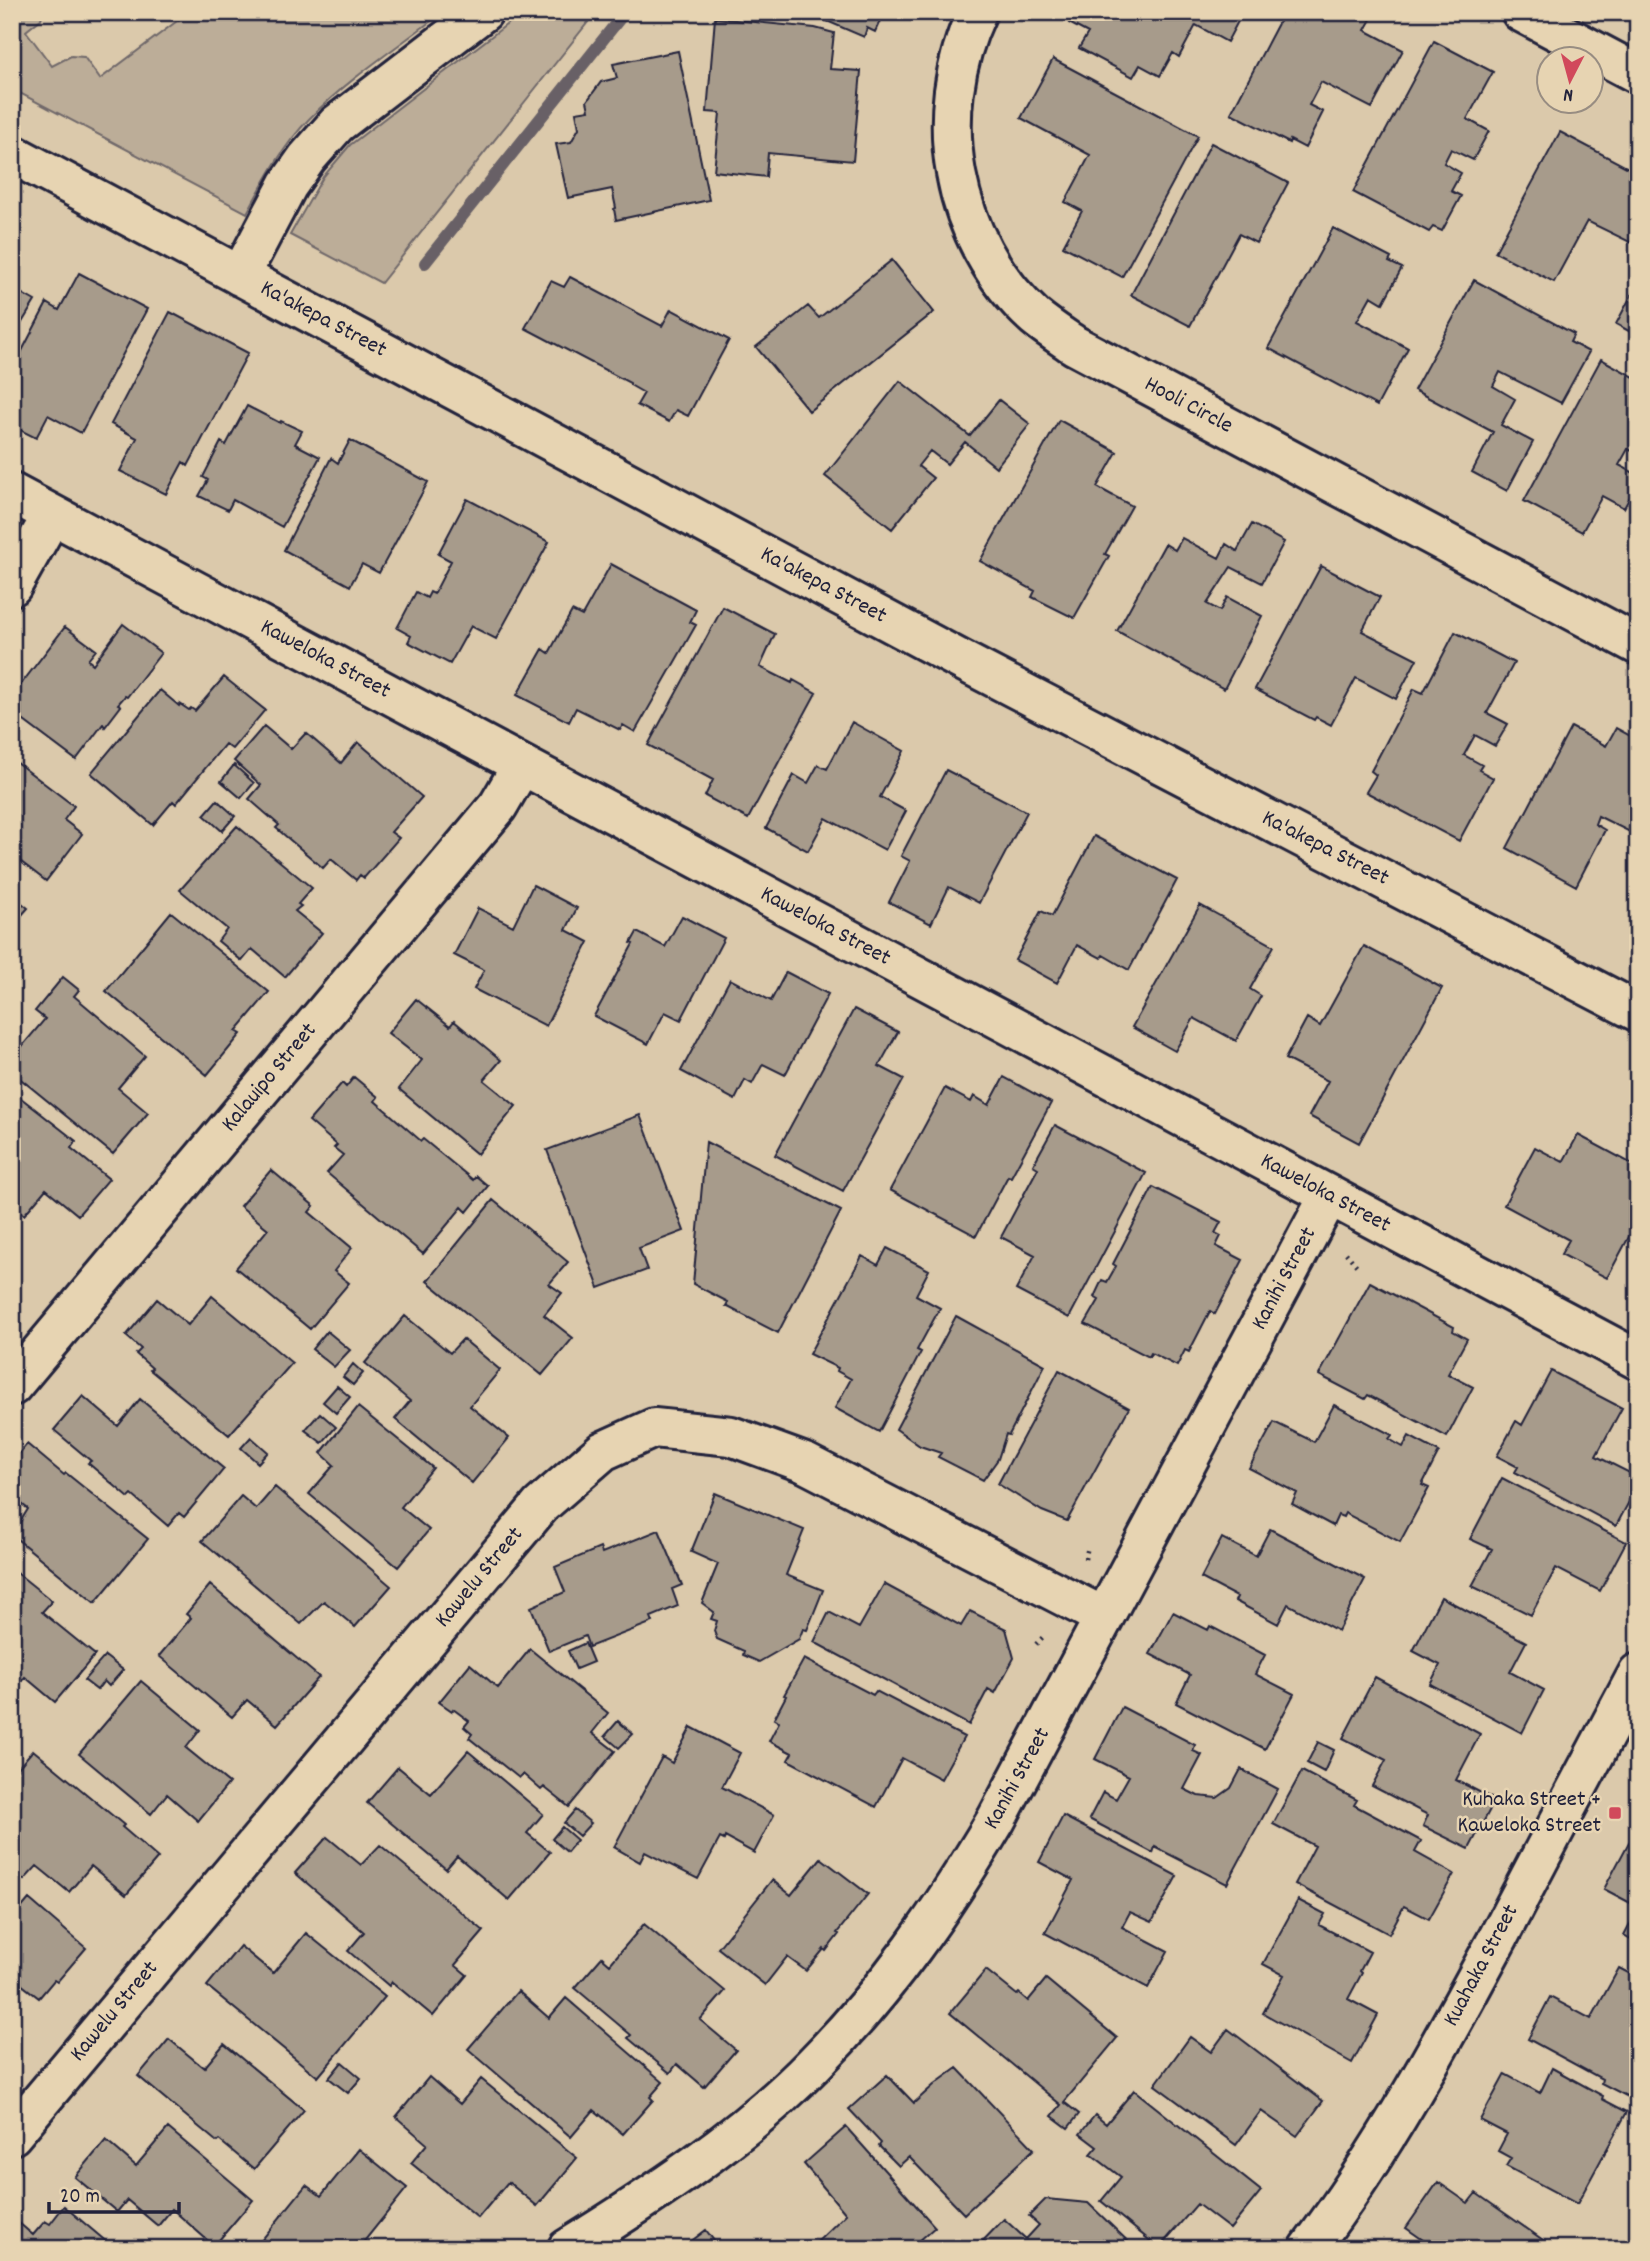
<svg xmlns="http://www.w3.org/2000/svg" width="1650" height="2261" font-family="Dekko,sans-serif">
  <rect width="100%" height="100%" fill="#dbc9ab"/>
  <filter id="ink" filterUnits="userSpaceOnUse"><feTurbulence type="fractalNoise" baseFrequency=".0143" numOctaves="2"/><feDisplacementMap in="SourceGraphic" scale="14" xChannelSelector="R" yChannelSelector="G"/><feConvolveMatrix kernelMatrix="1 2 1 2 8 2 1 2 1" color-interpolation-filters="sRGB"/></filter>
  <g filter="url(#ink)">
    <path fill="#bcad98" stroke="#6f686a" stroke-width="2" d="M12,12H43L41,19L26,31L52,66L71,56L84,57L100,79L189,12H443C399,46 348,79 309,119C283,146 265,180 247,213L12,89Z
      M523,12H596L381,283L290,235L323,177L350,145Z"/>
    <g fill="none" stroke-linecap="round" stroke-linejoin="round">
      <path stroke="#686166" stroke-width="12" d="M425,263L625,12"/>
    </g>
    <path fill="#a79b8b" stroke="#22223b" stroke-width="2" d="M806,12H884L875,32L867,28L864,37Z
      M1075,12H1243L1227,42L1196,25L1179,57L1173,53L1160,76L1140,65L1133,77L1079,48L1088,33L1069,23Z
      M1284,12H1375L1365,30L1403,50L1372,108L1321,82L1309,105L1323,112L1305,148L1290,140L1289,143L1231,113Z
      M715,18L815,28L834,33L830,69L861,71L853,161L768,153L766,177L714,171L720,113L707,112Z
      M1434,41L1493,72L1467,119L1489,131L1473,160L1451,149L1444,163L1461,173L1451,191L1461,196L1442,231L1433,227L1429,232L1353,192Z
      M678,51L709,200L616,220L614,209L616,208L612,189L568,198L556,144L571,142L579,128L576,112L589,110L587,101L601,82L617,78L613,64Z
      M1053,59L1198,136L1122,277L1063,246L1082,211L1065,202L1090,155L1021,118Z
      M1560,132L1638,173V246L1587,221L1554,282L1495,252Z
      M1211,143L1288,183L1256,243L1239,234L1190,326L1131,295Z
      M1333,228L1391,258L1389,262L1402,268L1383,303L1371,296L1357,321L1408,348L1377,406L1268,348Z
      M892,260L934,312L809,411L756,347L808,306L819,318Z
      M79,273L147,309L81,433L48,415L36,438L12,426V370L47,303L59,310Z
      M570,277L662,326L671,309L729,340L688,416L676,410L669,422L637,405L644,393L630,385V383L525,328L551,281L564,287Z
      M1474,280L1574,334L1570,342L1589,352L1561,403L1500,372L1493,386L1515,399L1501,425L1533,442L1507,491L1472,472L1493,432L1414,390Z
      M1638,283V336L1616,324Z
      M12,288L35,301L12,339Z
      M170,312L248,353L188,466L183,462L166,494L120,471L137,438L111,424Z
      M1601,359L1638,379V454L1628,449L1619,465L1638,475V482L1624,508L1602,496L1582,532L1524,501Z
      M900,381L970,436L999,400L1030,424L996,467L965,442L947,464L930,451L918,466L933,478L892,529L825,476Z
      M247,406L280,423L281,421L302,431L295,444L320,457L282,527L233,500L228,510L199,496L208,480L203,477L221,442L226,445Z
      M1059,420L1117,452L1097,487L1132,506L1105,554L1109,556L1074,618L1032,597L1035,591L980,561Z
      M350,440L428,482L379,573L362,564L350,586L284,550L331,458L338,463Z
      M467,499L549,542L496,639L471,626L450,664L408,642L411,636L397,628L416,592L427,598L430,592L434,594L451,561L438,554Z
      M1252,524L1284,542L1262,583L1231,567L1207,604L1220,611L1227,597L1262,616L1224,689L1117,631L1165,544L1175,550L1182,538L1219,558L1226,544L1237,551Z
      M611,564L696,610L690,622L696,625L635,732L623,725L620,730L576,708L569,722L517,695L543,649L549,653L572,611L582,616Z
      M1321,566L1380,597L1362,631L1417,659L1396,699L1356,678L1331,725L1316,717L1314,720L1255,689Z
      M723,607L775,634L760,667L792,683L793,680L816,693L748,819L705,796L713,780L648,745Z
      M123,624L161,653L127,697L125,696L118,704L121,706L105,727L103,724L76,760L12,712V696L65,627L96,650L88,660L93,664Z
      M1455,632L1514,663L1487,713L1508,724L1495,746L1475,735L1464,755L1482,765L1479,770L1493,778L1459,841L1366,792L1376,775L1371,771L1414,689L1423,693Z
      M224,677L265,710L232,749L225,744L176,804L173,801L153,825L91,773L160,690L179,706L180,704L189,710L191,708L195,711Z
      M852,722L904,751L880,797L906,811L885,850L826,818L808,851L766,828L794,775L808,783L818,765L827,769Z
      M264,726L291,749L306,733L341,763L358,742L422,797L391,832L399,838L364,878L360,875L356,880L331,859L323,868L276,828L279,825L249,799L261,785L234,761Z
      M1571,727L1606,746L1616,728L1638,740V836L1598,816L1595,824L1605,830L1576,886L1507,848Z
      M12,759L74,806L64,820L82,834L46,881L12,855Z
      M234,765L254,783L241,798L221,781Z
      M946,770L1027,812L979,903L949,887L931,924L889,902L910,861L901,856Z
      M217,800L235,816L222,831L204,815Z
      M237,826L312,888L298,904L301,906L295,911L322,933L285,977L252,949L242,961L218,941L227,929L180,890Z
      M1094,836L1177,880L1129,970L1103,955L1101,958L1077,945L1057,983L1015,960L1041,911L1052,916Z
      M533,885L577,908L566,930L589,942L546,1026L474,989L484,970L454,955L478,908L513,926Z
      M12,895L28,908L12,926Z
      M1200,905L1274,946L1250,989L1261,996L1236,1041L1194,1018L1175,1051L1132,1027Z
      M171,912L269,992L236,1031L241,1034L207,1075L106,991Z
      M682,916L724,938L681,1020L665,1012L648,1044L594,1016L633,944L631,943L637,932L665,947Z
      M1364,946L1442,988L1359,1143L1309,1116L1328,1081L1285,1059L1307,1018L1320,1026Z
      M786,972L828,994L785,1075L763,1064L752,1084L745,1080L735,1100L681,1071L730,979L771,1001Z
      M63,977L79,990L74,996L145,1056L118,1088L148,1113L113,1154L12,1072V1058L45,1019L35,1011Z
      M416,999L450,1026L454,1021L501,1060L484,1080L516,1106L477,1154L399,1089L422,1060L388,1033Z
      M854,1009L898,1032L879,1066L904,1079L843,1191L775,1155Z
      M354,1077L378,1097L375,1101L421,1141L423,1139L473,1180L476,1176L488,1186L467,1212L462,1207L423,1254L327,1173L343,1155L334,1148L337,1145L309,1121L342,1083L346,1087Z
      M1004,1077L1051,1103L1011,1177L1008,1176L976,1236L890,1190L945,1088L971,1102L974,1096L989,1105Z
      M12,1091L76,1141L71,1148L109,1179L78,1215L46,1189L24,1215L12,1205Z
      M640,1115L684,1231L639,1248L647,1270L599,1288L547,1150Z
      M1055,1125L1146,1173L1069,1318L1016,1290L1035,1255L1001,1237L1038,1168L1033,1165Z
      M1578,1135L1638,1167V1220L1607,1278L1561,1254L1569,1240L1504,1205L1535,1147L1563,1162Z
      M706,1142L841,1211L778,1333L726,1306L728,1302L693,1284Z
      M271,1170L314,1206L309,1212L352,1248L334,1271L349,1283L310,1329L236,1268L268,1229L240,1206Z
      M1153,1187L1221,1222L1215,1233L1221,1236L1216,1246L1243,1260L1215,1314L1210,1311L1189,1352L1185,1350L1177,1366L1151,1353L1149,1357L1085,1324L1099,1300L1094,1297L1102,1280L1107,1282L1116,1266L1113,1264Z
      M493,1200L568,1262L549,1284L562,1293L544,1315L573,1338L542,1375L427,1281Z
      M887,1248L929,1270L916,1295L940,1308L917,1350L921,1352L879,1432L835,1408L851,1379L837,1371L838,1368L809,1354L862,1256L878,1265Z
      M1370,1282L1454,1327L1453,1331L1467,1339L1448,1374L1473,1387L1447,1437L1368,1395L1365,1399L1319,1375Z
      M212,1296L292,1363L229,1435L150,1370L152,1368L136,1354L141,1349L126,1336L157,1299L188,1325Z
      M405,1316L450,1353L463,1339L500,1370L470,1406L509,1438L472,1483L395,1419L410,1401L365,1363Z
      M956,1316L1045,1365L1009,1435L1006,1434L998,1459L983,1480L938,1457L941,1453L920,1446L896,1429Z
      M327,1331L350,1350L334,1367L312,1349Z
      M353,1364L363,1373L353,1385L343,1377Z
      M1059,1370L1129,1408L1067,1521L1042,1511L998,1484Z
      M1551,1371L1622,1408L1596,1456L1638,1477V1485L1616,1526L1515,1472L1518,1467L1497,1456L1516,1421L1522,1425Z
      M337,1386L350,1397L336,1413L323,1402Z
      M83,1396L118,1426L140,1399L224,1469L184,1517L179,1513L168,1526L132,1495L129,1498L88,1463L91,1461L54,1430Z
      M1334,1405L1392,1435L1389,1439L1403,1447L1409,1436L1439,1452L1422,1485L1429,1488L1400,1542L1345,1513L1343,1517L1338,1515L1333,1526L1292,1504L1297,1493L1249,1468L1274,1422L1314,1442Z
      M358,1407L433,1468L401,1507L429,1530L398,1567L309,1494L334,1465L321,1453Z
      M320,1413L336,1427L322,1443L305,1430Z
      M251,1437L268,1452L258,1463L241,1448Z
      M27,1444L64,1475L66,1473L148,1539L95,1603L12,1535L28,1509L12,1496V1462Z
      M1502,1478L1626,1542L1600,1591L1556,1568L1531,1615L1472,1586L1492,1549L1470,1539Z
      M275,1487L391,1586L355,1627L324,1601L301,1624L202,1541L241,1496L256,1509Z
      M715,1493L804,1530L786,1575L823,1590L807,1630L803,1629L799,1639L759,1662L743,1655L744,1651L717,1639L714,1631L717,1621L711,1619L714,1612L702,1603L718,1564L691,1552Z
      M1270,1529L1365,1579L1338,1631L1288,1604L1278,1624L1235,1601L1237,1597L1201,1578L1222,1538L1256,1556Z
      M659,1530L682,1585L672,1589L678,1606L651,1617L653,1622L589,1647L585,1636L549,1651L531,1607L565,1592L555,1567L600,1548L602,1553Z
      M12,1569L52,1601L42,1612L95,1655L55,1702L25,1677L20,1683L12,1676Z
      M884,1584L961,1626L970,1611L1006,1629L1014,1658L995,1693L988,1689L969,1725L814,1642L829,1612L859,1628Z
      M210,1585L319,1677L277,1725L247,1700L232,1717L159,1656L191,1618L186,1614Z
      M1441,1597L1526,1642L1510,1672L1544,1690L1522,1733L1430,1684L1440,1665L1413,1651Z
      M1173,1612L1208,1630L1210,1626L1265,1655L1255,1674L1294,1694L1265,1749L1176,1703L1190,1675L1150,1654Z
      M585,1643L593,1662L576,1669L568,1651Z
      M530,1649L608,1713L592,1733L615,1751L569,1807L544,1787L541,1790L523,1774L519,1778L469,1738L472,1734L464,1727L469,1721L453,1709L452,1711L439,1702L470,1664L498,1688Z
      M105,1656L123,1670L109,1686L104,1681L97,1690L84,1680Z
      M804,1659L873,1695L876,1691L964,1737L941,1779L902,1758L876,1807L788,1760L792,1753L769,1741L779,1722L774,1719L786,1696L784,1695Z
      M1375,1677L1480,1734L1456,1780L1495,1800L1469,1849L1423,1826L1428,1815L1372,1786L1386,1760L1343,1738Z
      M141,1681L200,1730L186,1748L229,1783L198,1821L167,1794L151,1814L79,1754Z
      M1122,1707L1195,1745L1193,1751L1202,1755L1184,1789L1198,1796L1217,1798L1231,1788L1241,1769L1278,1789L1227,1884L1155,1847L1153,1853L1089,1819L1103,1792L1116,1799L1129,1776L1095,1759Z
      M618,1721L633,1734L619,1748L605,1736Z
      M691,1727L740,1753L722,1787L774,1815L754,1853L725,1837L724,1840L720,1838L698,1879L645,1852L640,1862L614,1847L662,1757L672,1763Z
      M1318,1742L1334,1750L1324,1772L1307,1763Z
      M33,1750L124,1825L122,1827L158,1858L126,1895L91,1866L69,1892L37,1866L24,1880L12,1870V1775Z
      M468,1751L543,1814L527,1833L550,1852L509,1900L457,1856L446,1869L367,1803L398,1767L431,1794Z
      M1302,1771L1357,1800L1354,1805L1421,1841L1415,1852L1454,1874L1429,1919L1404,1906L1389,1934L1295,1884L1315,1846L1273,1824Z
      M575,1810L591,1823L579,1836L564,1823Z
      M1063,1816L1177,1876L1152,1922L1130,1912L1122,1927L1168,1951L1148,1988L1045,1933L1073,1880L1039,1862Z
      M562,1827L577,1840L567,1852L552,1839Z
      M327,1837L361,1865L380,1845L484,1931L455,1965L467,1975L433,2016L392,1982L389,1986L348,1951L364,1932L295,1873Z
      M1629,1842L1638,1847V1907L1604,1889Z
      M821,1858L868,1894L837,1933L839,1934L826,1951L824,1949L806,1971L787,1957L765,1985L718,1948L772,1880L791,1895Z
      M29,1899L86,1948L57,1982L54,1980L39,1998L12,1977V1919Z
      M1298,1900L1325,1914L1319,1925L1370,1952L1360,1971L1362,1973L1348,1999L1378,2015L1352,2063L1263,2013L1284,1975L1263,1964Z
      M1638,1909V1944L1624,1936Z
      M644,1924L725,1991L700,2020L736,2050L704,2087L677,2064L670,2073L628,2038L631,2035L575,1988L602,1957L610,1964Z
      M306,1933L385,1997L318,2077L207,1986L240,1946L273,1973Z
      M1619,1968L1638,1978V2102L1601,2083L1602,2079L1528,2039L1550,1997L1591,2019Z
      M986,1970L1017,1995L1019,1993L1028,2001L1046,1979L1117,2038L1064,2102L1079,2114L1068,2128L1052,2116L1061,2105L950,2013Z
      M518,1991L549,2018L566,1998L663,2082L650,2097L653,2100L623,2134L594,2110L571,2137L468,2049Z
      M1228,2029L1323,2101L1297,2136L1261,2111L1236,2145L1155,2085L1190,2037L1211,2052Z
      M169,2039L204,2068L224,2044L304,2110L254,2169L219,2140L217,2142L138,2076Z
      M342,2062L361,2078L348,2093L329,2078Z
      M957,2068L1034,2149L964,2214L909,2157L899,2166L879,2146L881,2143L849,2109L887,2075L914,2103L935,2084Z
      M1552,2068L1603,2096L1602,2099L1627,2112L1577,2204L1506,2166L1511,2158L1498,2151L1507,2134L1480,2120L1505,2074L1540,2093Z
      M429,2077L460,2104L481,2079L577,2158L537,2206L508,2182L478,2218L411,2163L427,2144L396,2117Z
      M1134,2090L1261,2191L1230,2229L1197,2204L1159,2248L1101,2201L1121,2177L1091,2154L1097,2147L1080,2134L1095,2115L1106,2124Z
      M846,2127L935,2227L910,2249H817L814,2245L846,2214L804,2164Z
      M168,2128L253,2200L214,2246L172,2209L158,2226L127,2200L117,2212L75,2177L106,2140L136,2166Z
      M359,2149L407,2188L358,2249L256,2247L306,2185L321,2196Z
      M1438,2182L1468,2203L1476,2193L1553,2247L1552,2249H1432L1433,2247L1406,2228Z
      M1046,2199L1088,2203L1136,2249H975L1004,2219L1026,2239L1039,2225L1029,2216Z
      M64,2206L115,2249H12V2217L33,2235L45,2221L50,2224Z
      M706,2230L720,2249H681Z"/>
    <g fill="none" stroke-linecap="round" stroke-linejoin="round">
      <g stroke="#22223b" stroke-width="44">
        <path id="minor" d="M977,12C929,114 950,240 1035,317C1047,327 1061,336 1074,345L1638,645
          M1521,12L1638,74
          M12,154L961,660L1638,1012
          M240,276L288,185L307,158L337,124L483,12
          M12,493L1638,1360
          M12,586L52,515
          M12,1386L498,806L522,765
          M12,2135L541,1505L603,1451L654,1428L731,1436L805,1463L1104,1617
          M567,2249C651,2197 744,2136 813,2065C888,1989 942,1911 996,1820L1329,1196
          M1309,2249C1383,2151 1441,2044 1499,1936C1545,1848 1591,1761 1638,1673"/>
      </g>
      <path stroke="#22223b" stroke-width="4.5" stroke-dasharray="2 5" stroke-linecap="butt" d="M1346,1253L1357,1266
        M1085,1559L1088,1547
        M1036,1644L1044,1636"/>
      <use href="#minor" stroke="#e7d4b2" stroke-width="38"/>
    </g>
  </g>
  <rect fill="#d1495b" stroke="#e7d4b2" stroke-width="2.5" x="1608" y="1806" width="14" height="14" rx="3.5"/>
  <g text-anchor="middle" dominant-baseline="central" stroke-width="5" stroke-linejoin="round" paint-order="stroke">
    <g font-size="23" fill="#22223b" stroke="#e7d4b2">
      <text transform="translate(323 320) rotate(28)">Ka'akepa Street</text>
      <text transform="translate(1188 406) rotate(28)">Hooli Circle</text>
      <text transform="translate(823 586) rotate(28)">Ka'akepa Street</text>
      <text transform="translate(325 660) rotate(28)">Kaweloka Street</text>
      <text transform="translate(1325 849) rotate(27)">Ka'akepa Street</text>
      <text transform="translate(825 927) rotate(28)">Kaweloka Street</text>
      <text transform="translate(270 1078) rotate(-50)">Kalauipo Street</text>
      <text transform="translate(1325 1194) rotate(28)">Kaweloka Street</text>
      <text transform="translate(1285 1279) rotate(-62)">Kanihi Street</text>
      <text transform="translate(480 1578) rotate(-50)">Kawelu Street</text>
      <text transform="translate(1018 1779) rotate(-61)">Kanihi Street</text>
      <text transform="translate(1482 1966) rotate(-62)">Kuahaka Street</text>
      <text transform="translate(115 2012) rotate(-50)">Kawelu Street</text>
    </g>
    <g font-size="23" fill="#22223b" stroke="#e7d4b2" text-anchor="end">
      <text x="1601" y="1800">Kuhaka Street +<tspan x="1601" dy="26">Kaweloka Street</tspan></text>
    </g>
  </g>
  <rect width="1650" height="2261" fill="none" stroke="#e7d4b2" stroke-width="42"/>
  <rect x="21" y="21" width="1608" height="2219" fill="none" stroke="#22223b" stroke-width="2.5" filter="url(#ink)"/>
  <g transform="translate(1570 80) rotate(186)"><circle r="33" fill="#e7d4b2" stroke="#988d82" stroke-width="2"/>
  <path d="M0-5L12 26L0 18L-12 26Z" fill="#d1495b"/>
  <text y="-10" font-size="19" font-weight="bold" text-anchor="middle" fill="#22223b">N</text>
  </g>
  <path d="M49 2202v10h130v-10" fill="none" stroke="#22223b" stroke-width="3.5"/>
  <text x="60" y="2202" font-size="21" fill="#22223b" stroke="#e7d4b2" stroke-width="5" paint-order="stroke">20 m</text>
</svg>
